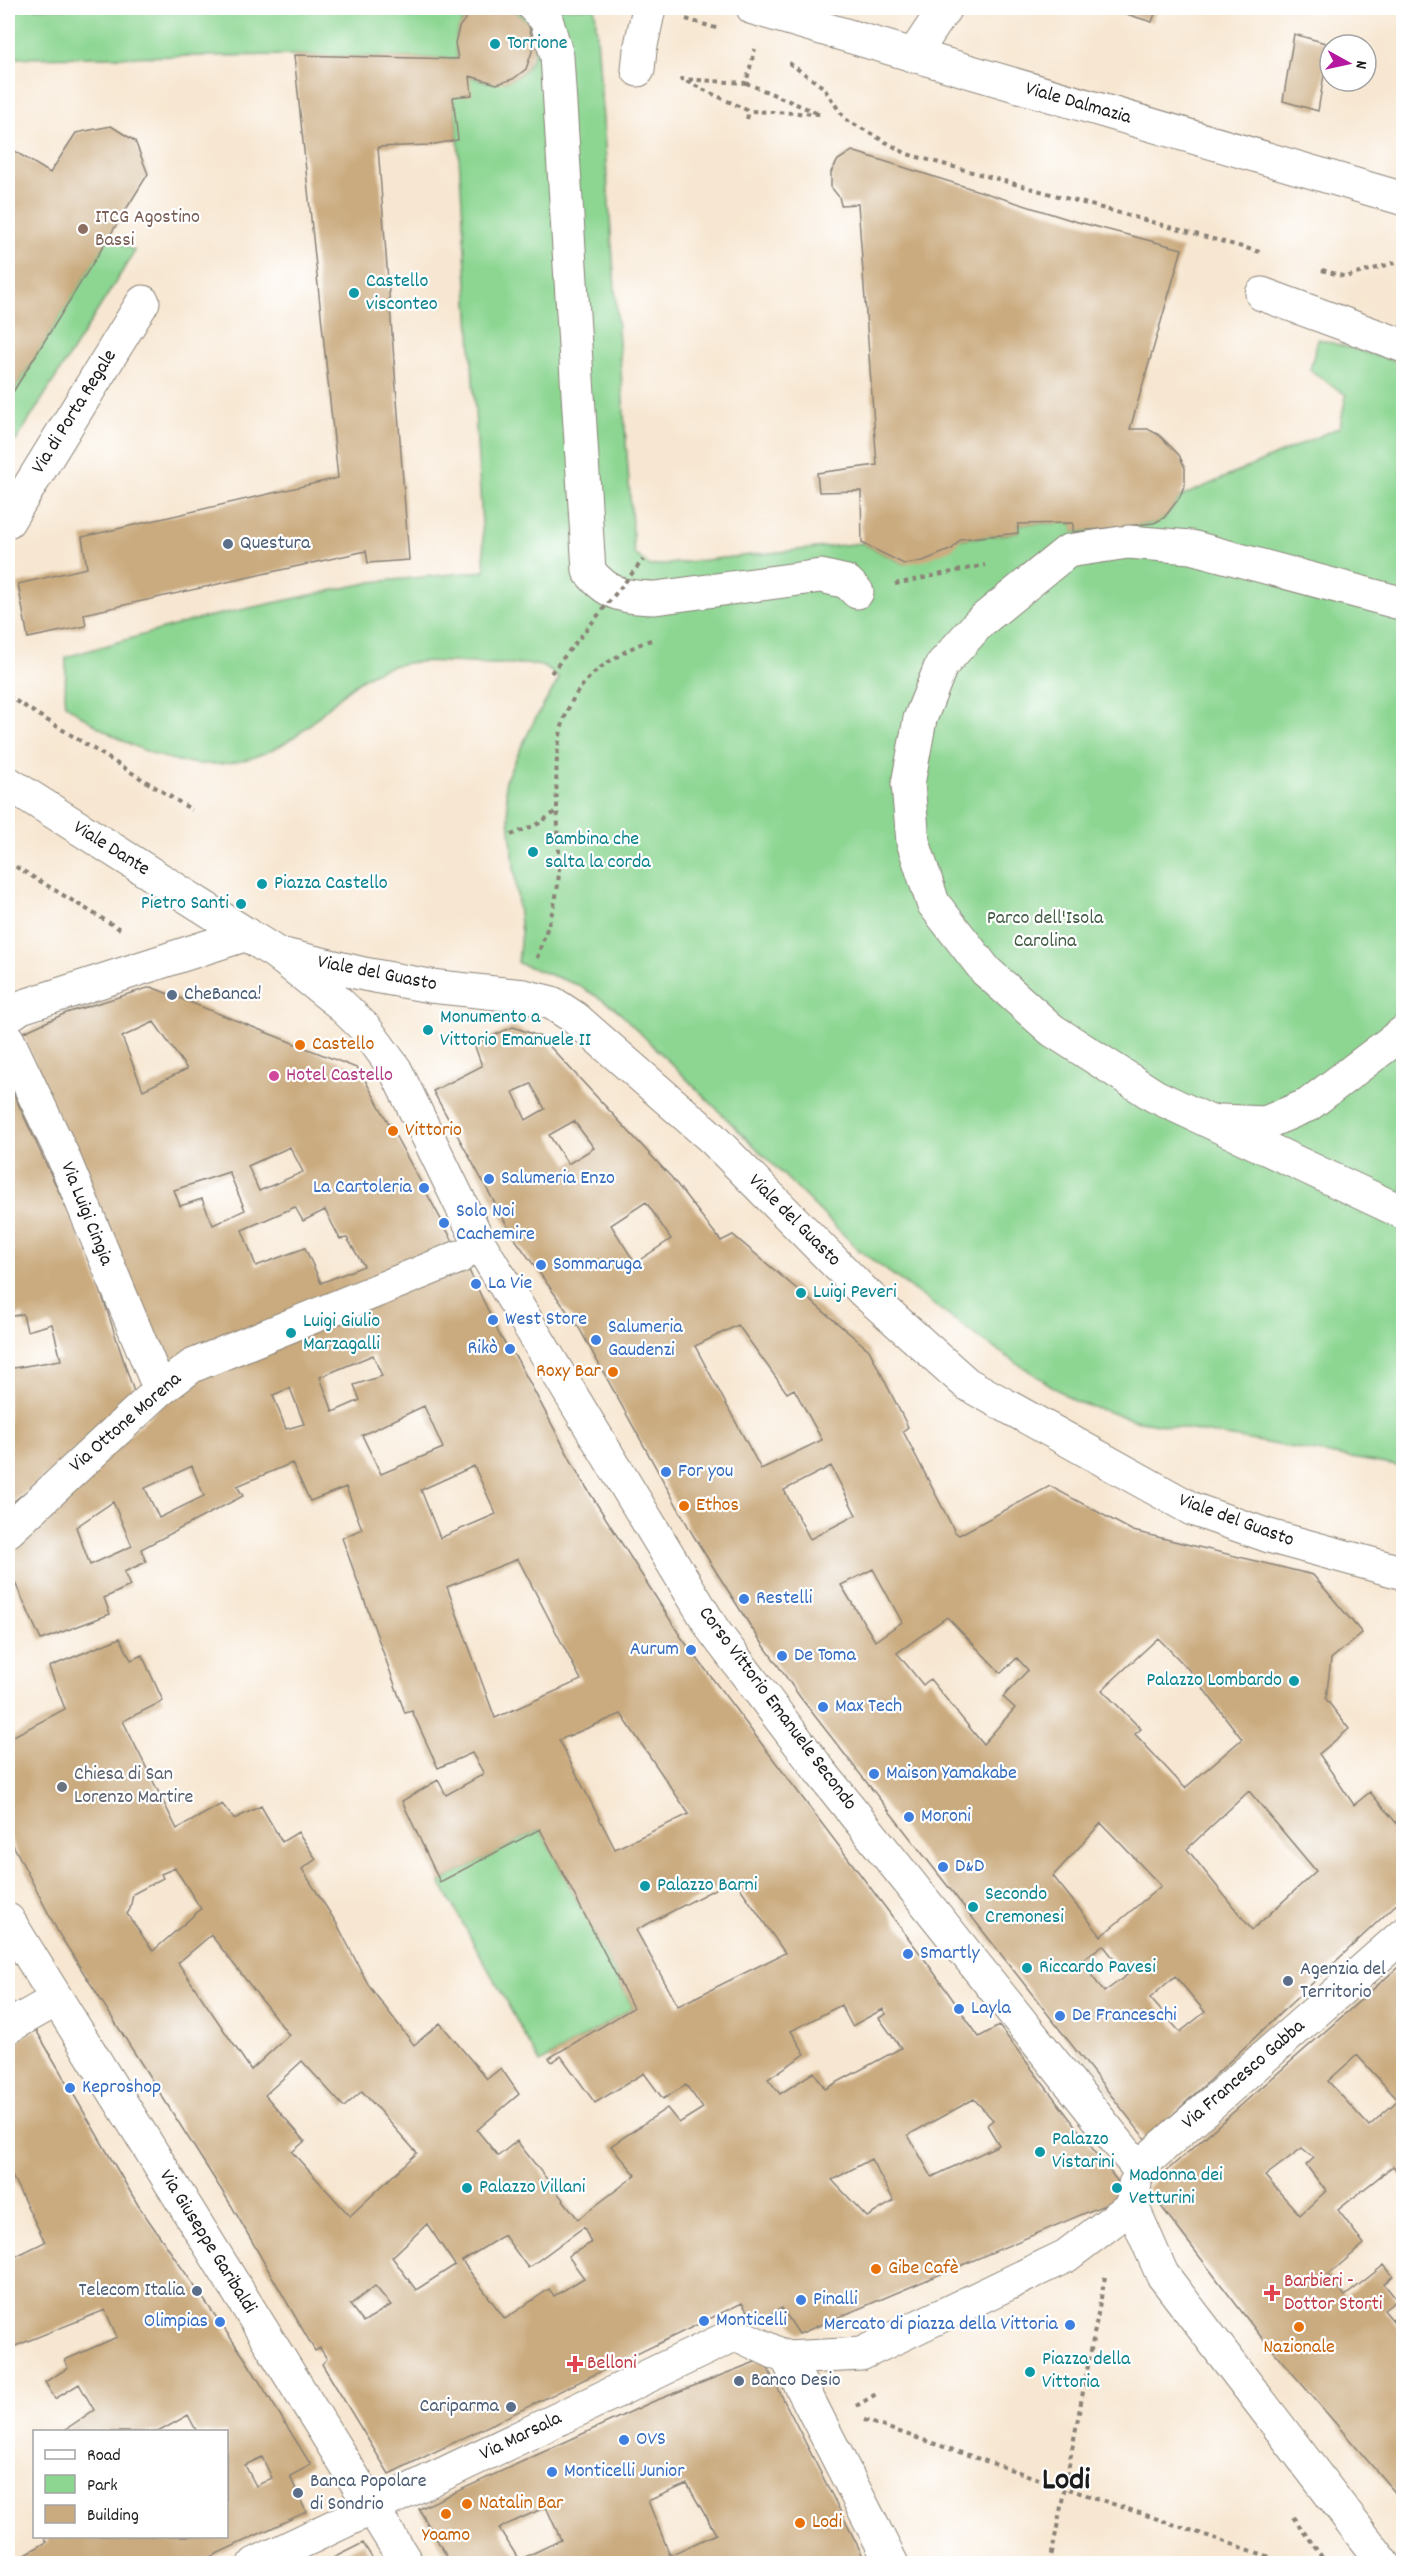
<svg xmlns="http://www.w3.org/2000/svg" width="1411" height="2571" font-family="Dekko,sans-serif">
  <rect width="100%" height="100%" fill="#fff"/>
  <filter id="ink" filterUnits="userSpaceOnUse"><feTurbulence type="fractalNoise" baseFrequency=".0167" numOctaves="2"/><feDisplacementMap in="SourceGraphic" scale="12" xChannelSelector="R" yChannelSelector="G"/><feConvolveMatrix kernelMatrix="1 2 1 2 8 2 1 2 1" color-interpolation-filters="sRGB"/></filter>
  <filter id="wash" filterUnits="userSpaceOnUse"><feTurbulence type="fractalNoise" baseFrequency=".008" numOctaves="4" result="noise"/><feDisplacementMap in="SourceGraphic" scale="24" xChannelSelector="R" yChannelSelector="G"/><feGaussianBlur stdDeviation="1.35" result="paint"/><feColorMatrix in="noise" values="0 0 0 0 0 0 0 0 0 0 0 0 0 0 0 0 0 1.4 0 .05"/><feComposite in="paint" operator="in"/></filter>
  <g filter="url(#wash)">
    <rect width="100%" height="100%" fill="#f7e7d2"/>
    <path fill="#8cd692" stroke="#547957" stroke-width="1.5" d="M8,8H481C459,16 452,37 458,59L294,55L10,58L11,23H8Z
      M509,8H595L634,553L650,566L862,543L904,564L961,539L1018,533V524L1073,523L1074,532L1154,523L1164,518L1180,497L1340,427L1346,395L1310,370L1318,339L1403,363V1467L1135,1420L1076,1402L982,1340L860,1251L614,1007L578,985L518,963L521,933L505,781L534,721L559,679C555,676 551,671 546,668C536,662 500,664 487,664C450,662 405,656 371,674C341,690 321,718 294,737C215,792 133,755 65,704L66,657L198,619L372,582L485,571L458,140L453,97L470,76C528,103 560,34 509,8Z
      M109,236L135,251L16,441L8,435V400Z
      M540,1829L633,2008L540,2063L440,1882Z"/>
    <g id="blocks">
      <path fill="#caab7f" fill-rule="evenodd" d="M481,8H509L528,22L534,46L526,69L513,79L497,84L470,76L472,95L453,97L458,140L429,145L378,147L409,560L368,563L366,551L84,614L86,626L28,638L18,584L87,568L82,537L338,478L294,55L458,59L455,43L459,27L469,14Z
        M1107,8H1157L1152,22Z
        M8,23H11L10,58H8Z
        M1294,34L1329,44L1318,111L1283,101Z
        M111,126L135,141L148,174L8,400V147L50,173L76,133Z
        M852,151L1074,221L1182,249L1130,429H1148L1159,435L1179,455L1185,468V483L1180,497L1164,518L1154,523L1073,532V523L1018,524V533L961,539L952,549L923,561L904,564L862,543L861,491L819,492L817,473L877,465L858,204L841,205L839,197L831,187V172L838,160Z
        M151,987L359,1069L456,1247L167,1367L22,1033L66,1013ZM154,1022L187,1069L143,1090L122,1037ZM290,1147L303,1172L259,1191L248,1166ZM229,1172L245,1210L213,1225L202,1199L180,1206L174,1190ZM295,1207L303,1221L325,1210L340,1239L347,1238L364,1266L321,1283L305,1248L256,1266L242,1230Z
        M513,1027L541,1037L672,1178L721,1241L733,1235L869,1350L908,1427L903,1431L955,1532L959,1535L1050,1486L1133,1531L1313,1575L1362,1633L1331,1659L1326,1699L1349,1729L1319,1754L1354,1805L1370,1792L1404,1832V1897L1146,2140L800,1697L751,1627L693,1535L579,1328L513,1236L433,1091L482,1066L474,1044ZM531,1084L545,1109L526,1120L513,1092ZM574,1121L594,1148L568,1164L549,1135ZM646,1202L671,1239L635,1263L611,1225ZM738,1325L787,1393L794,1389L822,1440L761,1469L695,1346ZM831,1466L856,1515L810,1539L784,1490ZM873,1569L902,1622L875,1641L841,1585ZM947,1617L1001,1673L1017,1658L1028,1670L1003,1697L1015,1708L983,1744L930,1679L923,1685L897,1653ZM1158,1638L1189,1670L1242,1739L1185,1788L1135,1734L1141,1729L1102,1690ZM1249,1791L1316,1871L1252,1930L1187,1849ZM1101,1823L1161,1886L1101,1936L1053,1876ZM1103,1945L1127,1975L1104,1992L1081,1961ZM1175,1976L1205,2012L1180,2032L1150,1998Z
        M8,1082L90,1259L135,1395L54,1469L8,1506V1369L61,1360L52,1324L27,1331L23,1314L8,1317Z
        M467,1266L501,1338L517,1359L581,1479L681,1637L928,1964L979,2037L999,2026L1128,2195L799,2334L782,2308L754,2322L742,2303L389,2474L322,2364L327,2359L320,2348L315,2351L231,2205L59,1934L8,1835V1739L65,1709L49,1667L120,1638L131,1660L142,1655L163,1701L123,1721L177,1829L222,1804L234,1819L261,1806L282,1842L298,1832L316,1859L302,1869L337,1924L369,1986L414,2045L440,2023L487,2079L501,2068L519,2094L477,2130L498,2156L517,2141L578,2219L636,2175L611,2146L667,2108L679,2123L703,2108L686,2085L663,2099L644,2073L595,2103L561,2056L552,2062L549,2058L633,2008L540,1829L440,1882L402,1801L438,1780L446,1795L484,1774L472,1753L438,1768L412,1711L405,1713L342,1538L362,1529L346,1487L310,1501L292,1463L237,1486L243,1496L141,1549L146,1562L124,1572L130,1586L104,1598L110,1614L41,1640L8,1567V1544L192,1378ZM373,1355L382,1376L354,1385L360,1400L333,1412L320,1377ZM290,1388L304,1424L286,1429L273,1395ZM424,1406L443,1448L381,1474L362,1435ZM192,1466L204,1496L159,1518L145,1488ZM474,1466L496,1514L440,1538L421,1490ZM113,1502L132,1546L90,1565L76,1527ZM518,1559L581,1680L495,1718L447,1587ZM621,1714L689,1814L615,1849L559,1740ZM175,1868L201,1909L153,1951L127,1914L130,1909L133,1894L163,1878L161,1874ZM734,1879L785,1953L678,2006L636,1930ZM211,1935L289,2035L251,2070L178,1963ZM841,2005L852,2026L883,2009L886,2014L879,2018L901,2048L825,2089L814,2072L780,2094L768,2079L805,2054L791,2031ZM302,2061L344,2107L362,2091L417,2153L350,2216L292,2152L305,2141L265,2095ZM974,2099L993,2120L987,2125L999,2145L932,2177L908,2135ZM871,2159L894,2201L867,2217L832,2180ZM427,2224L455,2265L416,2290L392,2257ZM584,2227L591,2243L568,2256L584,2278L554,2296L549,2289L505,2319L462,2261L504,2235L528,2268ZM375,2286L391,2305L363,2322L350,2305Z
        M1404,1757V1773L1395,1763Z
        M1404,1962V2179L1393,2166L1338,2210L1364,2244L1328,2275L1345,2296L1384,2265L1393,2276L1384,2284L1397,2300L1384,2310L1404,2334V2503L1258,2333L1147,2188ZM1357,2055L1398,2100L1369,2126L1328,2081ZM1302,2148L1314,2158L1306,2165L1326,2191L1300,2215L1265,2176Z
        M8,1993L15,2007L8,2011Z
        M36,2030L138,2205L246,2360L311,2465L290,2476L306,2512L195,2564H8L47,2542L44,2536H226V2432H197L188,2415L158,2432H67L66,2429L94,2410L79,2384L55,2399L45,2382L68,2368L65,2360L117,2337L105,2310L8,2349V2260L45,2242L10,2172L8,2173V2046ZM262,2457L272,2478L256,2486L245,2465Z
        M763,2359L867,2564H451L419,2509L652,2402ZM687,2484L716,2534L670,2555L648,2501ZM546,2507L561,2540L519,2560L499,2528Z
        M363,2543L376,2564H321Z"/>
    </g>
  </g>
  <g filter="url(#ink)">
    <use href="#blocks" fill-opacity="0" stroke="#8a8277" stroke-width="1.5"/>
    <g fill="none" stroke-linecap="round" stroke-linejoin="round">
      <g stroke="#8a8277" stroke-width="35">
        <path id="minor" d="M535,8L546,19L557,56L589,571C609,596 625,597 655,598L821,576L847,582L857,592
          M753,8L1404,199
          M913,56L945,8
          M638,70L640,50L649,8
          M1262,294L1404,346
          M8,521L143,302
          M1404,604L1191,547L1128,542L1068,551L980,622L941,666L920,719L908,784L913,842L933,903L986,971L1052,1030L1155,1096L1404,1213
          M8,783L276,953L338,1002L365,1028L395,1069L481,1246L714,1631L820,1771L1138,2168
          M284,955L364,974L430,986L524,996L552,1003L575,1018L712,1138L864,1292L967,1384L1192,1509L1269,1536L1404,1573
          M8,1016L21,1007L247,934
          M8,1040L62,1154L160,1390
          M1221,1121L1265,1123L1308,1105L1404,1032
          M8,1531L160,1390L192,1366L459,1257
          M8,1920L407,2564
          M8,2027L56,2000
          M1138,2168L1404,1934
          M1135,2184L1132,2206L1162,2274L1384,2564
          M787,2358L892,2564
          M255,2564L736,2334L787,2358L861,2354L1066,2256L1132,2206"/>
      </g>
      <path stroke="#8a8277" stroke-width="4" stroke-dasharray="4.5 4.5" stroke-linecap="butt" d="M686,19L719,29
        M789,63L823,87L845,119L907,154L1260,252
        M746,83L820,114L749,111L681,79L746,83L755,49
        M747,119L749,111
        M1322,270L1346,277L1404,260
        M895,584L985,565
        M8,696L192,810
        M511,835L538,824L555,812
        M8,862L123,931
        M537,958C545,934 555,909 558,884C565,810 531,714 607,663C621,654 635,645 651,640
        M1393,2320L1404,2311
        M856,2406L878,2393
        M864,2420L1291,2564
        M1293,2517L1327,2564
        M1050,2564L1105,2277"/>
      <use href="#minor" stroke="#fff" stroke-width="33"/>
      <path stroke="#8a8277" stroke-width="4" stroke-dasharray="4.5 4.5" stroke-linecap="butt" d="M551,673L643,560"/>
    </g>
  </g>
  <g fill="#0f9aa8" stroke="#fff" stroke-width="2">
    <circle cx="495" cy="44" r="6"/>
    <circle cx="354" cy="293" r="6"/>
    <circle cx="533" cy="852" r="6"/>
    <circle cx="262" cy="884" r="6"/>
    <circle cx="241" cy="904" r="6"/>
    <circle cx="428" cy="1030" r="6"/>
    <circle cx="801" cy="1293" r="6"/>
    <circle cx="291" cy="1333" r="6"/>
    <circle cx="1294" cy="1681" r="6"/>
    <circle cx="645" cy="1886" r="6"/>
    <circle cx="973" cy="1907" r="6"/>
    <circle cx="1027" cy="1968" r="6"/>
    <circle cx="1040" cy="2152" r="6"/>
    <circle cx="467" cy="2188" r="6"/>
    <circle cx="1117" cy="2188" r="6"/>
    <circle cx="1030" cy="2372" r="6"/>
  </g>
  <circle fill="#8d6e63" stroke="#fff" stroke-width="2" cx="83" cy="229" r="6"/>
  <g fill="#5c6f8a" stroke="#fff" stroke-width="2">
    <circle cx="228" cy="544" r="6"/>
    <circle cx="172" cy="995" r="6"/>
    <circle cx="1288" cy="1981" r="6"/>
    <circle cx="197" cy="2291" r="6"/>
    <circle cx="739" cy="2381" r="6"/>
    <circle cx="511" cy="2407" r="6"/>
    <circle cx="298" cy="2493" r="6"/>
  </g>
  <g fill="#e8710a" stroke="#fff" stroke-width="2">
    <circle cx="300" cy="1045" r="6"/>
    <circle cx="393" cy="1131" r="6"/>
    <circle cx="613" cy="1372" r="6"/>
    <circle cx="684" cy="1506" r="6"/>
    <circle cx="876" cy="2269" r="6"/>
    <circle cx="1299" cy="2327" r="6"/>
    <circle cx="467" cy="2504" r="6"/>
    <circle cx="446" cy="2514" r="6"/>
    <circle cx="800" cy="2523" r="6"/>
  </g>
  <circle fill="#d1479c" stroke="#fff" stroke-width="2" cx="274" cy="1076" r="6"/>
  <g fill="#3f7fe0" stroke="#fff" stroke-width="2">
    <circle cx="489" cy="1179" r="6"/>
    <circle cx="424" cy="1188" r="6"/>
    <circle cx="444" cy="1223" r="6"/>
    <circle cx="541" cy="1265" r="6"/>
    <circle cx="476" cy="1284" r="6"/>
    <circle cx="493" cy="1320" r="6"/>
    <circle cx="596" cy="1340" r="6"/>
    <circle cx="510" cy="1349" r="6"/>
    <circle cx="666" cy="1472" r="6"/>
    <circle cx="744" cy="1599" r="6"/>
    <circle cx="691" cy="1650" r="6"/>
    <circle cx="782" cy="1656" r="6"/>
    <circle cx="823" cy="1707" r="6"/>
    <circle cx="874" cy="1774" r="6"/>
    <circle cx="909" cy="1817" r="6"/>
    <circle cx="943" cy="1867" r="6"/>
    <circle cx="908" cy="1954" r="6"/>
    <circle cx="959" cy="2009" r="6"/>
    <circle cx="1060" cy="2016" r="6"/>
    <circle cx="70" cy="2088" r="6"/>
    <circle cx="801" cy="2300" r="6"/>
    <circle cx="704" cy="2321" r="6"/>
    <circle cx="220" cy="2322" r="6"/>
    <circle cx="1070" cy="2325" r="6"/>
    <circle cx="624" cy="2440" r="6"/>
    <circle cx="552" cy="2472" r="6"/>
  </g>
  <circle fill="#6b7280" stroke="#fff" stroke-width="2" cx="62" cy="1787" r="6"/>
  <g fill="#e0444e" stroke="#fff" stroke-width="2">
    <path d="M1269 2284h6v6h6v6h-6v6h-6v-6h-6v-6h6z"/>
    <path d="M572 2355h6v6h6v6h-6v6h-6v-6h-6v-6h6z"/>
  </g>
  <g text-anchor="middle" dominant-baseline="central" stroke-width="4.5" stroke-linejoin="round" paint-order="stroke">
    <g font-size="20" fill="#0d838f" stroke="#fff" text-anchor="start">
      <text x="507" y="44">Torrione</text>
      <text x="366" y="282">Castello<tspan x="366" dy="23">visconteo</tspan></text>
      <text x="545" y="840">Bambina che<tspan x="545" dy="23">salta la corda</tspan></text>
      <text x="274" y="884">Piazza Castello</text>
      <text x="229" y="904" text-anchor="end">Pietro Santi</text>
      <text x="440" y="1018">Monumento a<tspan x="440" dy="23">Vittorio Emanuele II</tspan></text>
      <text x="813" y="1293">Luigi Peveri</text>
      <text x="303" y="1322">Luigi Giulio<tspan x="303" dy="23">Marzagalli</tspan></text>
      <text x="1282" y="1681" text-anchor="end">Palazzo Lombardo</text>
      <text x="657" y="1886">Palazzo Barni</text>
      <text x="985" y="1895">Secondo<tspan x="985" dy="23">Cremonesi</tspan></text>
      <text x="1039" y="1968">Riccardo Pavesi</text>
      <text x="1052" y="2140">Palazzo<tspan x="1052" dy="23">Vistarini</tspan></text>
      <text x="1129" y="2176">Madonna dei<tspan x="1129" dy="23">Vetturini</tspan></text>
      <text x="479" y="2188">Palazzo Villani</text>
      <text x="1042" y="2360">Piazza della<tspan x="1042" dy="23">Vittoria</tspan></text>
    </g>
    <g font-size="20" fill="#1c1c1c" stroke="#fff">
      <text transform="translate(1078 104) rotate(16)">Viale Dalmazia</text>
      <text transform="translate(75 412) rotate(-58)">Via di Porta Regale</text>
      <text transform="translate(111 849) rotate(32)">Viale Dante</text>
      <text transform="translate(377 974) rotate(11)">Viale del Guasto</text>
      <text transform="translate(86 1214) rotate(68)">Via Luigi Cingia</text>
      <text transform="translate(794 1221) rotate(45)">Viale del Guasto</text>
      <text transform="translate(126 1423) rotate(-41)">Via Ottone Morena</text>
      <text transform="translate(1236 1521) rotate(20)">Viale del Guasto</text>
      <text transform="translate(777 1709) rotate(53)">Corso Vittorio Emanuele Secondo</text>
      <text transform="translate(1244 2075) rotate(-41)">Via Francesco Gabba</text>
      <text transform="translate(207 2242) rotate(58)">Via Giuseppe Garibaldi</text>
      <text transform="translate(521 2437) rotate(-26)">Via Marsala</text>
    </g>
    <g font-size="20" fill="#785e54" stroke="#fff" text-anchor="start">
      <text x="95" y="218">ITCG Agostino<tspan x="95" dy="23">Bassi</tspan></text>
    </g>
    <g font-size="20" fill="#4e5e75" stroke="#fff" text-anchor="start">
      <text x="240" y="544">Questura</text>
      <text x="184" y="995">CheBanca!</text>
      <text x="1300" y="1970">Agenzia del<tspan x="1300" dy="23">Territorio</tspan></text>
      <text x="185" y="2291" text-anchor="end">Telecom Italia</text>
      <text x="751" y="2381">Banco Desio</text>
      <text x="499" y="2407" text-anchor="end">Cariparma</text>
      <text x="310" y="2482">Banca Popolare<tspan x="310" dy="23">di Sondrio</tspan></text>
    </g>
    <g font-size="20" fill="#435d45" stroke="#fff">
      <text x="1045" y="919">Parco dell'Isola<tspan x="1045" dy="23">Carolina</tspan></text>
    </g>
    <g font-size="20" fill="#c56008" stroke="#fff" text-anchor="start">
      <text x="312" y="1045">Castello</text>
      <text x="405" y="1131">Vittorio</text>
      <text x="601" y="1372" text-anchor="end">Roxy Bar</text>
      <text x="696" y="1506">Ethos</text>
      <text x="888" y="2269">Gibe Cafè</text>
      <text x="1299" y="2348" text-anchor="middle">Nazionale</text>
      <text x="479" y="2504">Natalin Bar</text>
      <text x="812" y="2523">Lodi</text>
      <text x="446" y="2536" text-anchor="middle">Yoamo</text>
    </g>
    <g font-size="20" fill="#b23c85" stroke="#fff" text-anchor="start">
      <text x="286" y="1076">Hotel Castello</text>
    </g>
    <g font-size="20" fill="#366cbe" stroke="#fff" text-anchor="start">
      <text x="501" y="1179">Salumeria Enzo</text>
      <text x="412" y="1188" text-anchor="end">La Cartoleria</text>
      <text x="456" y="1212">Solo Noi<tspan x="456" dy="23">Cachemire</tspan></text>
      <text x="553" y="1265">Sommaruga</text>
      <text x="488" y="1284">La Vie</text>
      <text x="505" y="1320">West Store</text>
      <text x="608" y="1328">Salumeria<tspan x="608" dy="23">Gaudenzi</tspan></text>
      <text x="498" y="1349" text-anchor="end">Rikò</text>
      <text x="678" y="1472">For you</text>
      <text x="756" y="1599">Restelli</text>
      <text x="679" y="1650" text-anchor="end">Aurum</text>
      <text x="794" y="1656">De Toma</text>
      <text x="835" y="1707">Max Tech</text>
      <text x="886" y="1774">Maison Yamakabe</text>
      <text x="921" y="1817">Moroni</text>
      <text x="955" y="1867">D&amp;D</text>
      <text x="920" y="1954">Smartly</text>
      <text x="971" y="2009">Layla</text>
      <text x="1072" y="2016">De Franceschi</text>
      <text x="82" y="2088">Keproshop</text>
      <text x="813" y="2300">Pinalli</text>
      <text x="716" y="2321">Monticelli</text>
      <text x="208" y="2322" text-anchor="end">Olimpias</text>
      <text x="1058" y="2325" text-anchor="end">Mercato di piazza della Vittoria</text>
      <text x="636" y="2440">OVS</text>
      <text x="564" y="2472">Monticelli Junior</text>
    </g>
    <g font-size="20" fill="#5b616d" stroke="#fff" text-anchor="start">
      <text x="74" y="1775">Chiesa di San<tspan x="74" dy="23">Lorenzo Martire</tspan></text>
    </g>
    <g font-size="20" fill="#be3a42" stroke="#fff" text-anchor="start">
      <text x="1284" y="2282">Barbieri -<tspan x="1284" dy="23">Dottor Storti</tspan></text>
      <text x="587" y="2364">Belloni</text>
    </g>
    <g font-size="32" font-weight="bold" fill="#1c1c1c" stroke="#fff">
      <text x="1066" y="2482">Lodi</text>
    </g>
  </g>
  <rect width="1411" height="2571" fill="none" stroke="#fff" stroke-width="30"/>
  <rect x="33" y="2430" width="195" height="108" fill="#ffffff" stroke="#a4a4a4" stroke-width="1.5"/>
  <rect x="45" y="2450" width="30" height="9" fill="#ffffff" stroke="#a4a4a4" stroke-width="1.5"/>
  <text x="87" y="2460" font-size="18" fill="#1c1c1c">Road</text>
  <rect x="45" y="2475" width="30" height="18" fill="#8cd692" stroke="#a4a4a4" stroke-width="1.5"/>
  <text x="87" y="2490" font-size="18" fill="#1c1c1c">Park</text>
  <rect x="45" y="2505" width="30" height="18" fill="#caab7f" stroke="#a4a4a4" stroke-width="1.5"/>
  <text x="87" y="2520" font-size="18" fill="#1c1c1c">Building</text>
  <g transform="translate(1348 63) rotate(98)"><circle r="28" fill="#ffffff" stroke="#a4a4a4" stroke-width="1.5"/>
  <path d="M0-4.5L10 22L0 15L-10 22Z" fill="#b5179e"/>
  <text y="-9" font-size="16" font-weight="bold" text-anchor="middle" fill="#1c1c1c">N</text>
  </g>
</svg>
